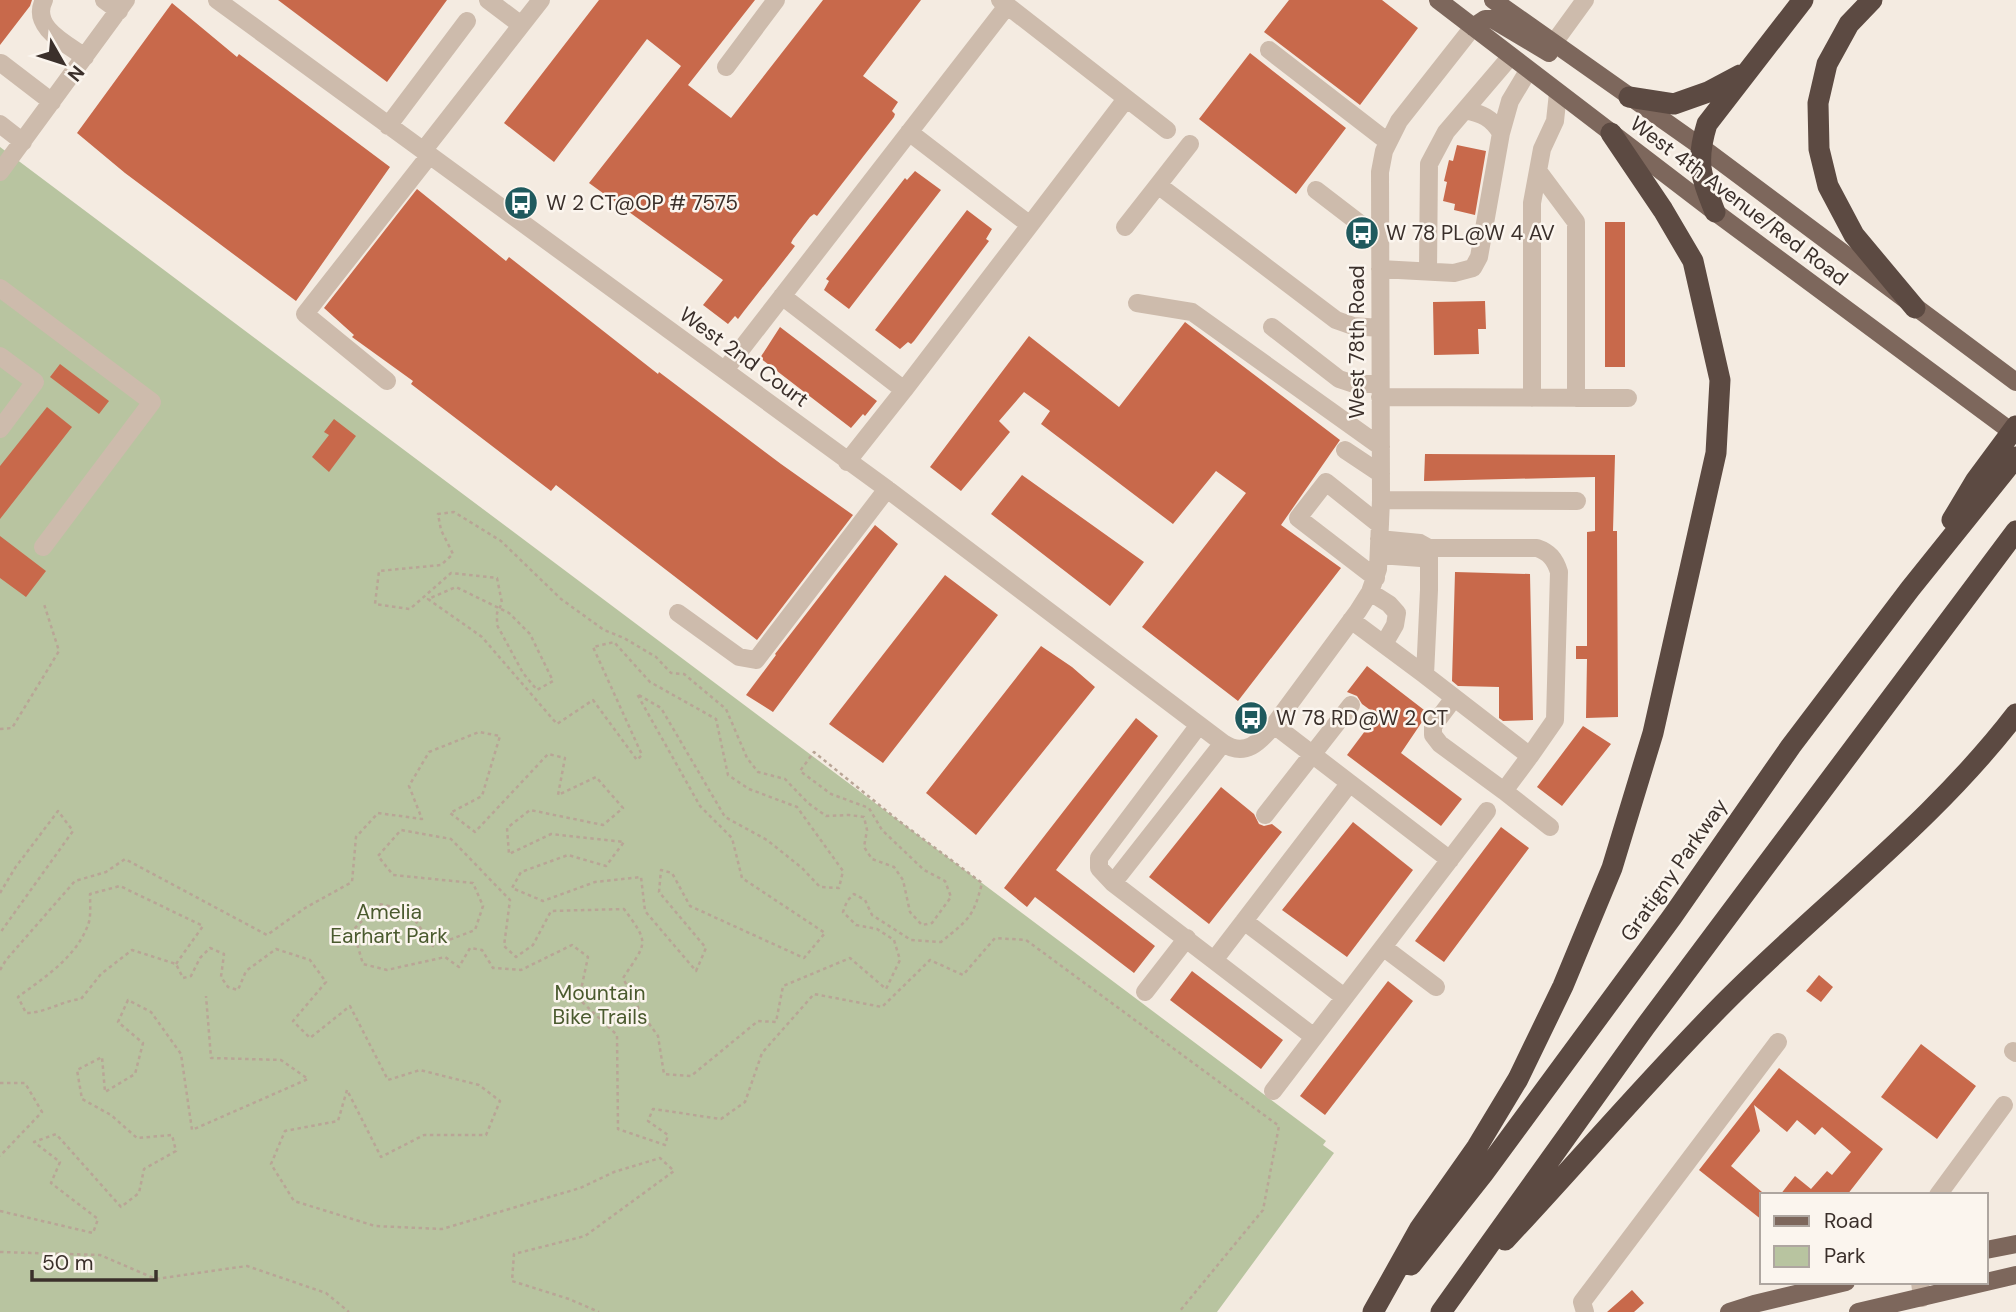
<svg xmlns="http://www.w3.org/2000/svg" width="2016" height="1312" font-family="'DM Sans',sans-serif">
  <rect width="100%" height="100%" fill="#f4ebe1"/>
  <path fill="#b8c4a0" d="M0,147L1326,1141L1323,1145L1334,1153L1217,1312H0Z"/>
  <path fill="#c8694b" d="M0,0H32L30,6L0,45Z
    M278,0H447L387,82Z
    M599,0H755L688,85L731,118L823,0H921L863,76L898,102L892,111L895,114L894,117L820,212L817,216L814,214L810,217L793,239L791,243L795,246L792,250L744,311L738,319L735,316L728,324L703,305L723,280L589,183L681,66L647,39L554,162L504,123Z
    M1289,0H1382L1418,28L1360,105L1264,32Z
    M172,3L237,57L239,54L390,167L296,301L125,173L77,133Z
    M1250,53L1346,128L1296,194L1199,119Z
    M1457,145L1486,151L1475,215L1454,210L1455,204L1443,201L1447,182L1444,181L1449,160L1453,161Z
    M915,171L941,190L849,309L824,290L829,281L826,279L905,178L907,180Z
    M417,189L506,261L509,257L658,374L659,372L781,464L853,515L757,640L556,485L551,491L411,384L413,381L352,337L354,335L324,308Z
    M967,210L992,229L986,239L989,241L914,341L911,344L908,342L900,349L875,330Z
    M1605,222H1625V367H1605Z
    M1485,301L1486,329H1478L1479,354L1434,355L1433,302Z
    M1185,322L1340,440L1281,525L1341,568L1238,701L1142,627L1246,493L1216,471L1173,524L1041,424L1050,411L1024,392L999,421L1010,432L961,491L930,467L1029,336L1119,407Z
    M780,327L877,401L865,416L863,414L851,428L760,358Z
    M60,364L109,401L99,414L50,377Z
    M47,407L72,427L0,519V466Z
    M334,419L356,436L329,472L312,457L329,435L324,432Z
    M1425,454L1615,455L1613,531H1617L1618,717L1586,718L1587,659H1576V646H1587V532L1595,531V477L1424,481Z
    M1022,475L1144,562L1110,606L991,514Z
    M875,525L898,544L773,712L746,695L776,655L775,654Z
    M0,536L46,571L26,597L0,578Z
    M1455,572L1530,574L1533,720L1503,721L1499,718V687L1458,686L1452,681Z
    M945,575L998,615L883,763L829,724Z
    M1041,646L1072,667L1095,687L976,835L926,793Z
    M1367,666L1428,713L1401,753L1462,799L1441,826L1347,755L1377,715L1362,704L1357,696L1347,692Z
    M1136,718L1158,736L1056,870L1155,946L1134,973L1035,897L1027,907L1004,888Z
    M1583,726L1611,744L1562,806L1537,787Z
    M1221,787L1254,814L1259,824L1264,826L1272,824L1282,832L1209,924L1149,877Z
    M1353,822L1413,870L1347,957L1282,910Z
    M1501,827L1529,848L1444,962L1415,941Z
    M1192,971L1283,1040L1261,1069L1170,1000Z
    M1819,975L1833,987L1821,1002L1806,991Z
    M1388,981L1413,1001L1325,1115L1300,1096Z
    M1921,1044L1976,1086L1937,1139L1881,1097Z
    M1779,1068L1883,1149L1847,1195H1780L1795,1176L1811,1189L1827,1171L1832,1175L1851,1152L1822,1127L1815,1135L1797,1120L1787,1132L1754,1105L1760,1131L1731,1166L1762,1192V1220L1699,1170Z
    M1632,1290L1644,1303L1634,1312H1607Z"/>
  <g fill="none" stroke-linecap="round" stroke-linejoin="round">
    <path stroke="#b9a596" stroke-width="2.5" stroke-dasharray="3.5 3.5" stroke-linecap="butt" d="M0,729L12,728L59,651L44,604
      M0,893L15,868L58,811L73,831L0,933
      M176,964L203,926L120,886L90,894C90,903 91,913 89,922C78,956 45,977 18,997L26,1013C46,1013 61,1001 81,999L101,974L132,950L176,964L183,978L191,976L200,958L210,948L224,954L221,977L228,987L238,990L246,971L276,949L310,960L326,982L293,1021L310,1038L350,1006L388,1080L420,1070L479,1085L500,1101L486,1135H424L381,1157L347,1090
      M0,970L6,960L75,881L106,872L125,859L267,935L305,908L352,882L356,837L378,813L422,819L409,786L429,752L479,732L500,736L482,796L450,813L475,832L548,754L565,758L558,795L596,777L623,808L603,825L530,810L507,828L509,854L551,834L624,842L606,866L568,855L521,872L512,888L543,901L595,882L641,877L645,911L696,971L706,948L659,892L661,870L672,873L690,906L804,958L825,933L742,878L732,838L700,806L637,694L661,708L725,817L767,840L802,868L820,887L839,888L843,871L797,807L749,789L728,775L716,719L650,682L614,642L593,647L642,755L637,760L593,700L557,724L482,637L428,599L456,587L509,613L530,634L553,681L537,690L523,673L497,625V613L502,603L497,578L451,573L410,609L375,604L379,571L441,565L453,554L441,530L438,514L454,512L501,541L561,599L604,630L624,638L656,657L671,673L684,674L726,709L747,758L758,772L785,779L808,803L826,816L849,815L864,817L867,830L864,847L872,859L894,867L903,880L910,912L922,925L932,923L951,897L945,881L924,870L882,830L869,808L831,794L800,771L814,752L899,821L982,883C973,918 969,919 941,942L911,940L872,915L865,900L854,894L847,901L843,912L856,925L877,929L894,940L900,960L886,989L850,958L783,986L776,1022L758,1021L691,1076L664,1074L658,1036L640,1011L623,978C647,942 650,944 624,909L551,911L533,945L516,957L504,946L510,900L451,839L401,830L378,856L393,875L473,883L483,906L475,930L433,946L408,910L379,904L353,930L363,964L387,970L445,957L459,967L470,948L482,950L493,968L521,970L572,945L588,957L579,999L617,1035L618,1129L665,1145L668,1135L648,1121L653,1109L721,1119L745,1102L762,1053L814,994L882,1007L930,960L963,975L995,938L1026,940L1279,1126L1263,1210L1179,1312
      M0,1083H25L42,1112L0,1156
      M347,1090L338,1121L285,1131L271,1164L294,1201L375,1226L442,1229L580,1188L614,1172L660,1158L674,1171L585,1236L514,1254L512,1281L569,1299L599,1312
      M0,1211L93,1233L98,1219L51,1183L60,1162L34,1142L56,1134L121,1207L139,1193L144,1169L176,1151L172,1135L137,1138L111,1115L82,1099L77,1070L102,1057L105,1092L135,1074L143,1043L118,1022L128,1000L151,1012L181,1054L192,1130L308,1079L281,1060L211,1058L206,996
      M0,1252L100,1255L156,1279L247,1266L326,1293L349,1312"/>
    <path stroke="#cdbbac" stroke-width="18" d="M44,0C30,27 67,44 85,57
      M104,0L119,11
      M217,0L887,489L1223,743C1245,758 1260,742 1274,725L1358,611L1370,592L1378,569L1381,500L1380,172L1384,151L1399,121L1473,27
      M488,0L521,25
      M1000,0L1167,130
      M1553,44L1585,0
      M1269,50L1388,142
      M1,63L52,102
      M726,67L776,0
      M1465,110C1482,114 1491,117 1501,133
      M0,124L23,142
      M388,126L467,21
      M423,151L541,0
      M1538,171L1576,222V398
      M0,172L126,0
      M1158,185L1190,144
      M1316,190L1359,223L1379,233
      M1030,225L1126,99
      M1125,227L1158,185L1336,320L1353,326L1380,328
      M1380,269L1454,273L1473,268L1479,257L1501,133L1510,101L1528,71
      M1428,272L1429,164L1446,132L1511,56
      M0,288L152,402L43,547
      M782,296L904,390L1030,225L909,132
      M1137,303L1192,312L1381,447
      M1272,327L1339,379L1354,384H1380
      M0,356L35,382L0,429
      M725,370L1007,6
      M387,381L305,314L429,156
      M1380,397L1628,398
      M1532,398V203L1542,149L1555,121L1558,93
      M1345,450L1381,474
      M847,462L904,390
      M1381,500L1577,501
      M1429,548H1537C1549,552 1555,559 1559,572L1555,720L1530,756L1425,675L1429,590Z
      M1379,555L1421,558L1429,548L1420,543L1379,539
      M1376,578L1298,518L1326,482L1380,525
      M1370,592L1389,604L1397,613L1395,625L1384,644
      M678,613L739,657L756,660L887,489
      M1351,620L1425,675
      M1454,698L1433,726V735L1440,744L1504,791L1530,756
      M1199,725L1099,858V868L1113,883L1314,1037
      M1274,725L1450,860
      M1504,791L1550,827
      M1265,815L1351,705
      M1113,883L1223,743
      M1244,921L1344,997
      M1383,947L1436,987
      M1215,959L1349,784
      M1145,992L1187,938
      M2013,1051L2016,1053
      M1273,1091L1487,811
      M1938,1195L2004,1105
      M1920,1282L1922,1298
      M1585,1312L1582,1302L1778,1042"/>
    <path stroke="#7d675c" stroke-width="18" d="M1438,0L1715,212L2016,435
      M1493,0L1700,146L2016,382
      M1473,27L1485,19H1492L1549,53
      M1986,1250L2016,1244
      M1729,1312L1754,1304L1846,1282
      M1858,1312L2016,1275"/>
    <path stroke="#5c4a42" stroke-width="21" d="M1872,0L1849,24L1827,64L1818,103L1819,149L1828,186L1854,235L1915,308
      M1629,97L1674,104L1708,92L1740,75
      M1715,212C1701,176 1695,163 1707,124L1803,0
      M1952,520L1976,480L2016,426
      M1505,1240C1580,1160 1651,1076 1729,998C1824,903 1934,821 2016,714
      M1411,1265L1483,1174L1672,917L1791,746L1910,589L2016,457
      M1373,1312L1420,1228L1477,1147L1518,1079L1563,986L1612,868L1653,733L1716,453L1720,380L1693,261L1663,210L1611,133
      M1441,1312L1645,1027L2016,531"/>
  </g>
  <defs>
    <g id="bus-disc" transform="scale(1.75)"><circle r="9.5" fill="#1f5a5e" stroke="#fbf5ee"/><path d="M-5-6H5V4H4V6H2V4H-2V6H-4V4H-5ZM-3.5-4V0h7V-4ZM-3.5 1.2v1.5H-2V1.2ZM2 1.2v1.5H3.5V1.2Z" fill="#fff"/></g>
  </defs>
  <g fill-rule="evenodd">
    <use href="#bus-disc" x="521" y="203"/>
    <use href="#bus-disc" x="1362" y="233"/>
    <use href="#bus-disc" x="1251" y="718"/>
  </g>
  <g text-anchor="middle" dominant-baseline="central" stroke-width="5" stroke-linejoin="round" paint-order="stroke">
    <g font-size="21" fill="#3b302b" stroke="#fbf5ee">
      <text transform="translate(1739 201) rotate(37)">West 4th Avenue/Red Road</text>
      <text transform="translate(1357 342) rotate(-90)">West 78th Road</text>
      <text transform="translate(744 357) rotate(36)">West 2nd Court</text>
      <text transform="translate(1674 870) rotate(-55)">Gratigny Parkway</text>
    </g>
    <g font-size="21" fill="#3b302b" stroke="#fbf5ee" text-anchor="start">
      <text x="546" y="203">W 2 CT@OP # 7575</text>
      <text x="1386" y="233">W 78 PL@W 4 AV</text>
      <text x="1276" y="718">W 78 RD@W 2 CT</text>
    </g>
    <g font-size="21" fill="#4a5a2e" stroke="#fbf5ee">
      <text x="389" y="912">Amelia<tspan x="389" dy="24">Earhart Park</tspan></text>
      <text x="600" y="993">Mountain<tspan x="600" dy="24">Bike Trails</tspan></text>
    </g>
  </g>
  <rect x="1760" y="1193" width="228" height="91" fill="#fbf5ee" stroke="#aea6a0" stroke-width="2"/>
  <rect x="1774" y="1216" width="35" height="10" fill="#7d675c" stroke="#aea6a0" stroke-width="2"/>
  <text x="1824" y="1228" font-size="21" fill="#3b302b">Road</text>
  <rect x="1774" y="1246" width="35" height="21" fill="#b8c4a0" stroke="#aea6a0" stroke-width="2"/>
  <text x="1824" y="1263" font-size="21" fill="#3b302b">Park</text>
  <g transform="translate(63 63) rotate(129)" stroke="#fbf5ee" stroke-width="5" paint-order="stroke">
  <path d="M0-5L12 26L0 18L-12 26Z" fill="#3b302b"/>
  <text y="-10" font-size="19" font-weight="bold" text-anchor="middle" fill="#3b302b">N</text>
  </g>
  <path d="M32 1270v10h124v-10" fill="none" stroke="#3b302b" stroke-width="3.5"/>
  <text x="42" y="1270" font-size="21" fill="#3b302b" stroke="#fbf5ee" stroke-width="5" paint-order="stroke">50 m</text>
</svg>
